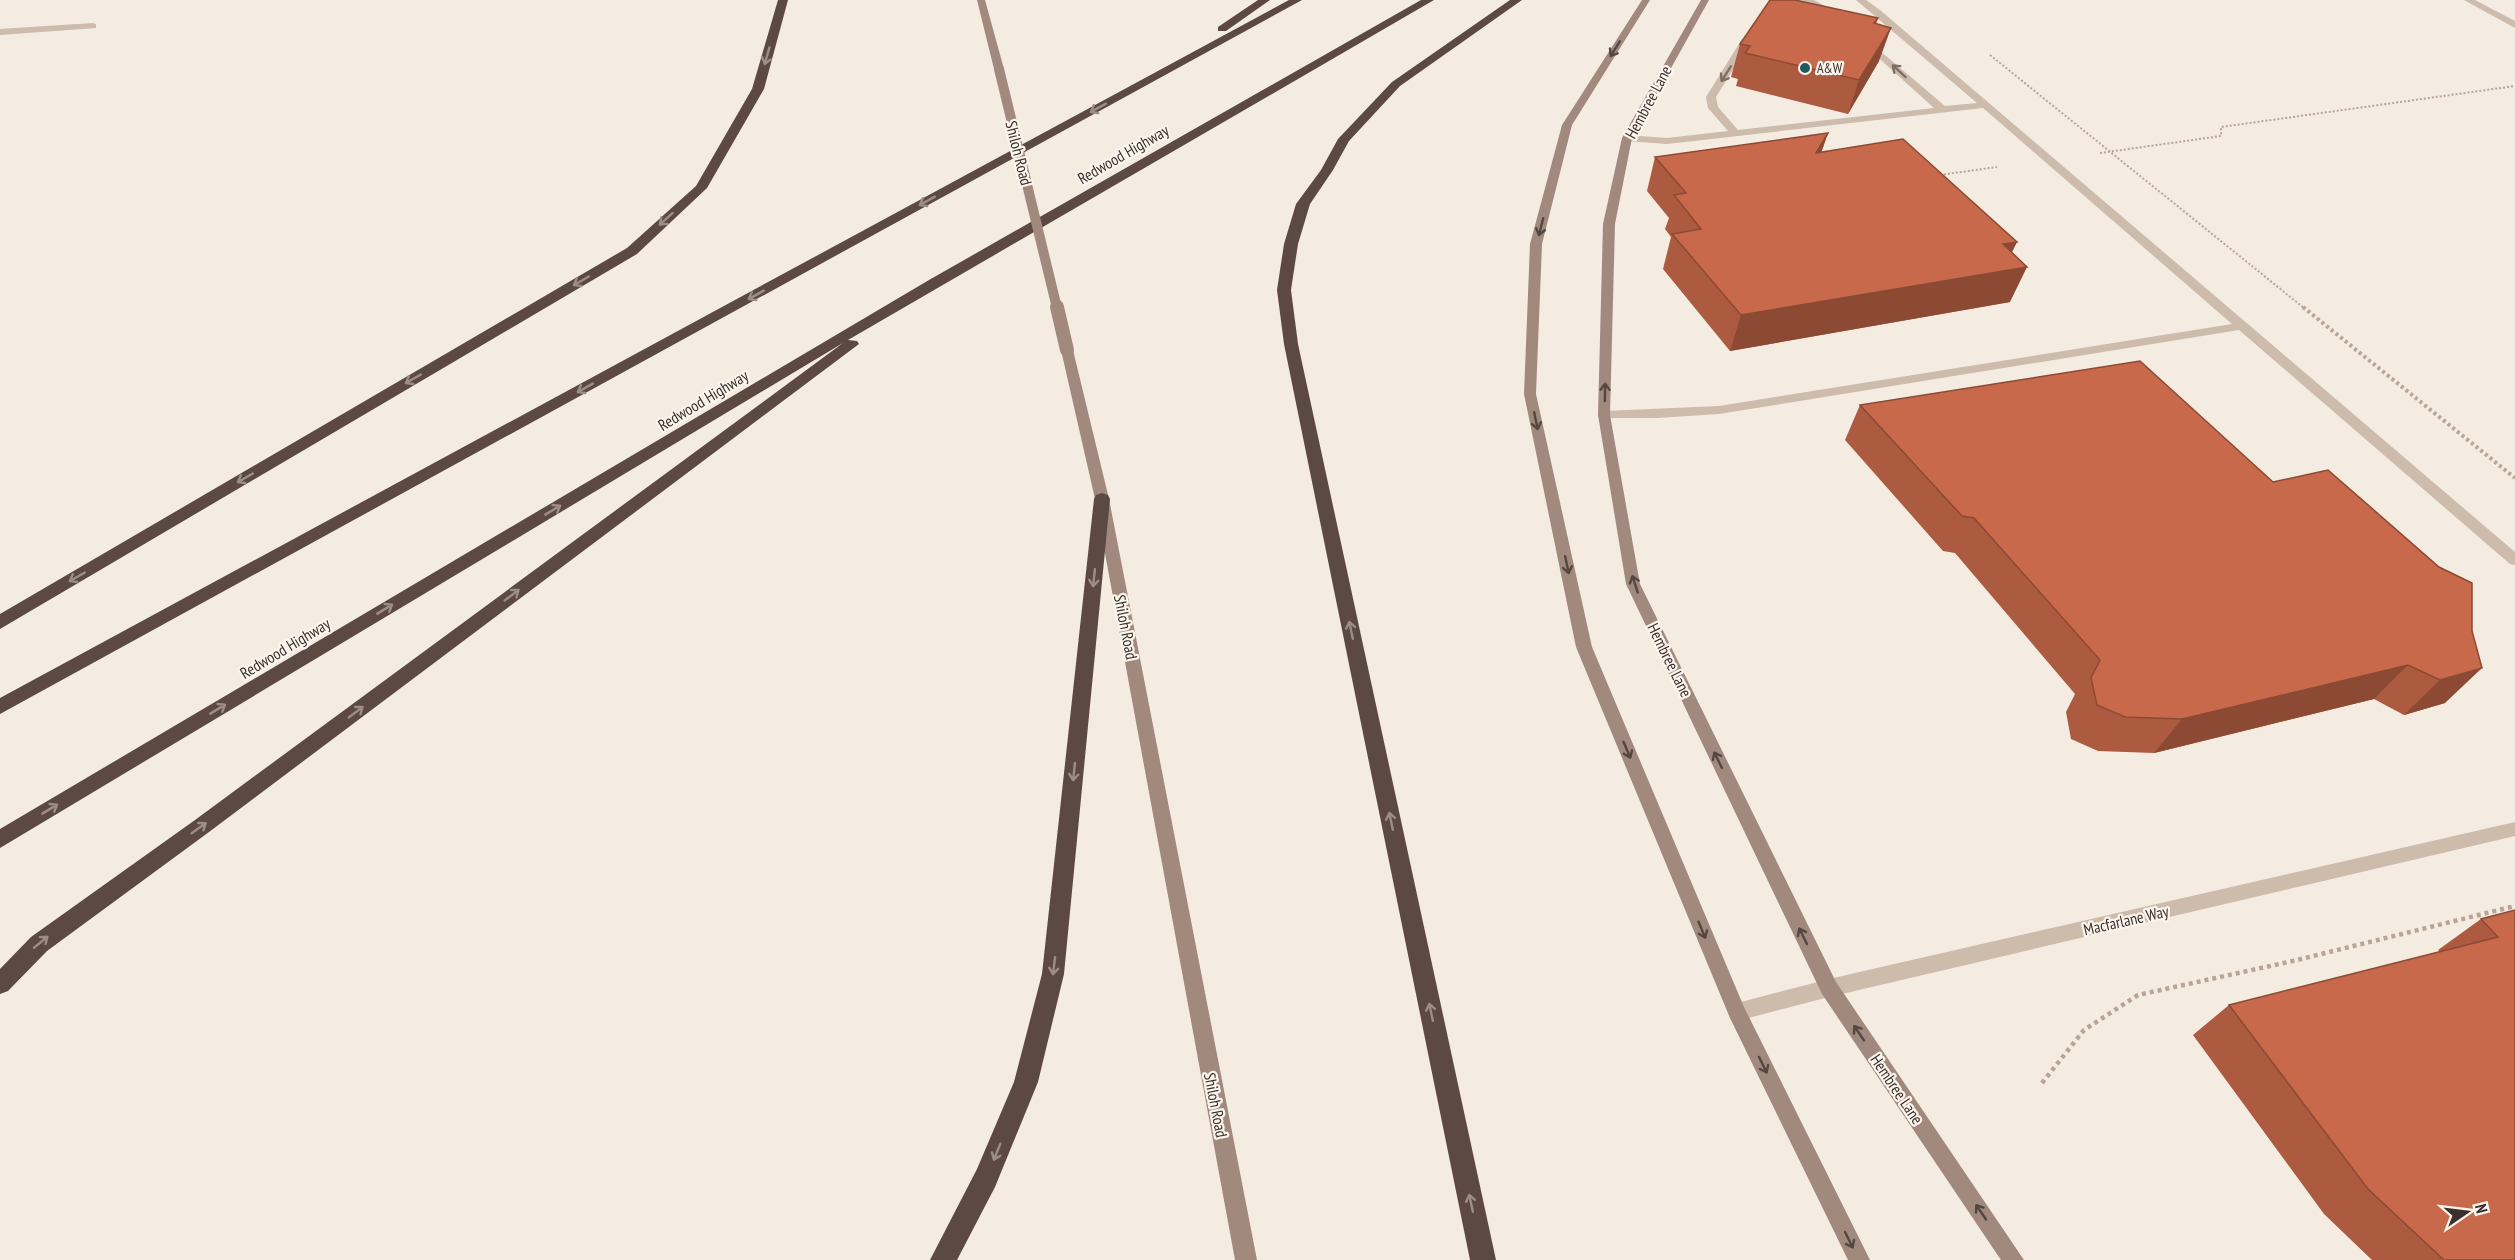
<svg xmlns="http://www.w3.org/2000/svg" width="2515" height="1260" font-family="'PT Sans Narrow',sans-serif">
  <rect width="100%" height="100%" fill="#f4ebe1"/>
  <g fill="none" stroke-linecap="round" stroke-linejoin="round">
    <path stroke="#b9a596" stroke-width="2" stroke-dasharray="2 2" stroke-linecap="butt" d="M1990,55L2304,308
      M2100,153L2221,136V127L2515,86
      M1940,175L1997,167"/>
    <path stroke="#b9a596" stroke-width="4" stroke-dasharray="3 3" stroke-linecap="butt" d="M2303,307L2515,478"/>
    <path stroke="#b9a596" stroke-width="4.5" stroke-dasharray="4 4" stroke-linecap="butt" d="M2042,1083L2084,1030L2138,995L2293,961L2515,906"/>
    <path fill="#cdbbac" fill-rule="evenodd" d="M1797,0H1814L1840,14L1832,16Z
      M1856,0H1866L1880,10L2515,552V565L2510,564L2239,330L1719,414L1657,418H1599L1598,415L1604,411L1719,406L2232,324L1983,108L1667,144L1627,141L1622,138L1627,135L1667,138L1728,131L1708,108L1706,97L1742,39L1747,36L1752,39L1716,97L1718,107L1738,130L1934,108L1863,44V40L1866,39L1945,106L1977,103Z
      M2464,0H2475L2515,21V28Z
      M93,23L96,24V28L0,35V29Z"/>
    <path fill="#cdbbac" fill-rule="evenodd" d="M2515,822V836L1829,997L1737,1021L1730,1018L1728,1012L1730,1006L1737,1003L1829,979Z"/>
    <path fill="#a18a7d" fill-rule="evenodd" d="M977,0H985L1004,69L1002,71L994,69Z
      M1642,0H1650L1572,125L1542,244L1536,394L1592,647L1744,1007L1870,1260H1848L1730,1018L1576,647L1524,394L1530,244L1562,125Z
      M1701,0H1709L1632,138L1615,224L1610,415L1640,584L1836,982L2024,1260H2001L1822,994L1626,584L1598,415L1603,224L1622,138Z
      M1067,346L1073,350L1109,499L1257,1260H1235L1095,499L1061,350Z"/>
    <path fill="#5c4a42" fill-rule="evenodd" d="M778,0H788L764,89L707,188L637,254L0,629V614L627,248L696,186L752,89Z
      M1258,0H1270L1226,31H1218V27Z
      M1289,0H1302L0,714V698Z
      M1421,0H1434L848,340L857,341L859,344L209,832L47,951L8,991L0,994V969L31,937L195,820L843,343L0,848V829L929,280Z
      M1510,0H1522L1400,86L1349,141L1333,170L1310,204L1298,244L1291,290L1298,344L1496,1260H1470L1284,344L1277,290L1284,244L1296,204L1321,170L1338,139L1392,82Z
      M1102,493L1108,495L1110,499L1064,974L1038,1082L995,1187L957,1260H930L977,1169L1014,1082L1042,974L1094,499L1096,495Z"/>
    <path stroke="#a18a7d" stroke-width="10" d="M999,69L1057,308"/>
    <path stroke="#a18a7d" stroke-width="14" d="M1057,307L1067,350"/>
  </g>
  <path fill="#ac5a40" d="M1878,18L1876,24L1879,61L1848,114L1736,86L1738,79L1731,77L1740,44Z
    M1828,133L1821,153L2012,252L2010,302L1730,351L1663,269L1671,237L1665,229L1669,218L1647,191L1655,157Z
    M1860,405L2273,482L2439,567L2445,703L2404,715L2374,699L2154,753L2098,751L2071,739L2066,712L2075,694L1955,553L1943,551L1845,440Z
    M2515,910V1260H2372L2324,1214L2193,1035L2229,1005L2440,952L2438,950L2481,919Z"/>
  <path fill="#8c4a34" d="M1891,28L1879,61L1848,114L1859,80Z
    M1828,133L1816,167V153Z
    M2017,242L2003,271L2027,267L2010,302L1730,351L1741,315L2003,244Z
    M2408,665L2374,699L2154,753L2182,719Z
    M2482,668L2445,703L2404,715L2440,680Z"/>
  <path fill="#c8694b" stroke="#8c4a34" stroke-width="1.5" d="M1770,0H1795L1878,18L1874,23L1891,28L1859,80L1745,53L1750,46L1740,44Z
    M1828,133L1816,153L1903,139L2017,242L2003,244L2027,267L1741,315L1672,234L1701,229L1674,195L1686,193L1655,157Z
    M2140,361L2273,482L2328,470L2439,567L2472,583V631L2482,668L2440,680L2408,665L2182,719L2125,717L2097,705L2091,678L2100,660L1974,518L1962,516L1860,405Z
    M2515,910V1260H2444L2368,1189L2229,1005L2498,937L2481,919Z"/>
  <defs><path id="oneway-shaft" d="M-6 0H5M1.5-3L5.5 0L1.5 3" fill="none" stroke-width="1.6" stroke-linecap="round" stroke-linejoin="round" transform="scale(1.5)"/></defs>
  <g stroke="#544640">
    <use href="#oneway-shaft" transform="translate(1615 49) rotate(122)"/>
    <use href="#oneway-shaft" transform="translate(1541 227) rotate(104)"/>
    <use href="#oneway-shaft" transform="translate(1605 392) rotate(-89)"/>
    <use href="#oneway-shaft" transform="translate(1536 421) rotate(78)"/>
    <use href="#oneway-shaft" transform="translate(1567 565) rotate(78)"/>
    <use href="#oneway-shaft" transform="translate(1635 584) rotate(-108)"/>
    <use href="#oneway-shaft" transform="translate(1627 750) rotate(67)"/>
    <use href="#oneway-shaft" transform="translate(1718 760) rotate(-116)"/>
    <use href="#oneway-shaft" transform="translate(1702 930) rotate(67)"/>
    <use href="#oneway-shaft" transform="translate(1803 936) rotate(-116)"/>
    <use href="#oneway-shaft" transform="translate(1859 1033) rotate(-124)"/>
    <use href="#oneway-shaft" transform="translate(1763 1065) rotate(64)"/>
    <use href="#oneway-shaft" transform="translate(1981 1212) rotate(-124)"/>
    <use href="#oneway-shaft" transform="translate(1849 1240) rotate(64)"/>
  </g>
  <g stroke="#9c8e87">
    <use href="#oneway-shaft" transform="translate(767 56) rotate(106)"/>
    <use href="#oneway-shaft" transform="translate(1098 108) rotate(151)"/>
    <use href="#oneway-shaft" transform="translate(927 201) rotate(151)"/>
    <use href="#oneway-shaft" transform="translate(666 219) rotate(138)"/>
    <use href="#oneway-shaft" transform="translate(581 281) rotate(150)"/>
    <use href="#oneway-shaft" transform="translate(756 295) rotate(151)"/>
    <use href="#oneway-shaft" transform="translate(413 379) rotate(150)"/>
    <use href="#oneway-shaft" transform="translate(585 388) rotate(151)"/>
    <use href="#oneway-shaft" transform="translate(245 478) rotate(150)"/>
    <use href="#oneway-shaft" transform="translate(553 510) rotate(-31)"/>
    <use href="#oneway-shaft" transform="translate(77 577) rotate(150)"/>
    <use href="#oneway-shaft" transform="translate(1094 578) rotate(96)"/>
    <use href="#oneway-shaft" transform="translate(512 595) rotate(-37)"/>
    <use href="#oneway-shaft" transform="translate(385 609) rotate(-31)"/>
    <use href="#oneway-shaft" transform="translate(1351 630) rotate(-102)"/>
    <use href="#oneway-shaft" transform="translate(218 709) rotate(-31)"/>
    <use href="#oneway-shaft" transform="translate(356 712) rotate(-37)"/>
    <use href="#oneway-shaft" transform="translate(1074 772) rotate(96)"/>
    <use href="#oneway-shaft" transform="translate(50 809) rotate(-31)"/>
    <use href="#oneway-shaft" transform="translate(1391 821) rotate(-102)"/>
    <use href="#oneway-shaft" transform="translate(199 828) rotate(-36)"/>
    <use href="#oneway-shaft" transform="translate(41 942) rotate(-39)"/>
    <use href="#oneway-shaft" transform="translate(1054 966) rotate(97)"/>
    <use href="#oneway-shaft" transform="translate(1431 1012) rotate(-102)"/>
    <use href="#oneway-shaft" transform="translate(997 1152) rotate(112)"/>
    <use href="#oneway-shaft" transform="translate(1471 1203) rotate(-102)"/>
  </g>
  <g stroke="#7d6f65">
    <use href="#oneway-shaft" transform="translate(1899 71) rotate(-138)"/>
    <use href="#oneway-shaft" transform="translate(1726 74) rotate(122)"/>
  </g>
  <circle fill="#1f5a5e" stroke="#fbf5ee" stroke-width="2" cx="1805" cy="68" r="6"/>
  <g text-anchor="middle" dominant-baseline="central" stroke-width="4.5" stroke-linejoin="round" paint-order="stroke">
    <g font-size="14" fill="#3b302b" stroke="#fbf5ee" text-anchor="start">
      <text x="1817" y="68">A&amp;W</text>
    </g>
    <g font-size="16" fill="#3b302b" stroke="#fbf5ee">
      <text transform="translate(1648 102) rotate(-62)">Hembree Lane</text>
      <text transform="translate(1019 153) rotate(76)">Shiloh Road</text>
      <text transform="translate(1123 154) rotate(-30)">Redwood Highway</text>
      <text transform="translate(703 400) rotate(-31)">Redwood Highway</text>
      <text transform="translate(1126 627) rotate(79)">Shiloh Road</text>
      <text transform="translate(285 648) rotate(-31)">Redwood Highway</text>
      <text transform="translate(1670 660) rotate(64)">Hembree Lane</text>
      <text transform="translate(2126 920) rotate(-13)">Macfarlane Way</text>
      <text transform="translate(1897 1089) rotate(56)">Hembree Lane</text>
      <text transform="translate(1216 1105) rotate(79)">Shiloh Road</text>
    </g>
  </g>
  <g transform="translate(2467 1212) rotate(76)" stroke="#fbf5ee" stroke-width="4.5" paint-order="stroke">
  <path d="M0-4.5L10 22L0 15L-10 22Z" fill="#3b302b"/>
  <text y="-9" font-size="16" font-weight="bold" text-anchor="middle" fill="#3b302b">N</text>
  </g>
</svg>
